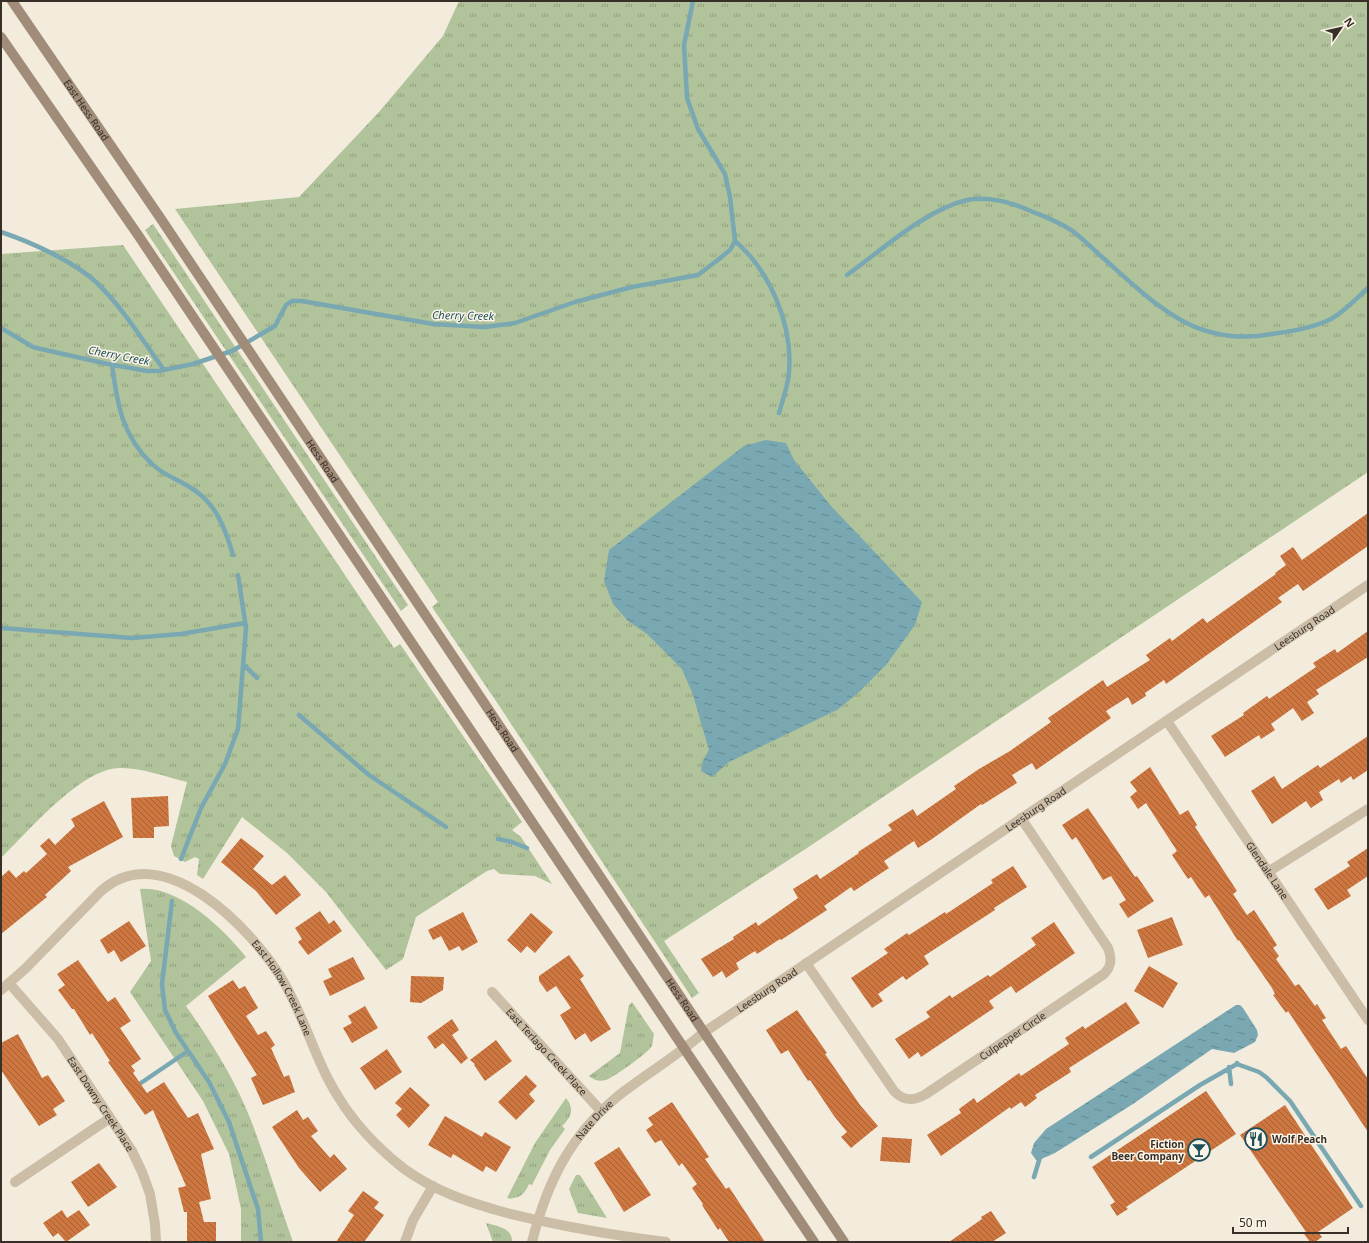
<svg xmlns="http://www.w3.org/2000/svg" width="1369" height="1243" font-family="'Noto Sans',sans-serif">
  <defs>
    <pattern id="grass-tufts" width="24" height="20" patternUnits="userSpaceOnUse"><rect width="24" height="20" fill="#b0c39a"/><path d="M3 7l-1-3M5 7V3M7 7l1-3M15 17l-1-3M17 17v-4M19 17l1-3" fill="none" stroke="#909f7e"/></pattern>
    <pattern id="water-ripples" width="26" height="14" patternUnits="userSpaceOnUse"><rect width="26" height="14" fill="#79a8b2"/><path d="M2 4q2-2 4 0t4 0M15 11q2-2 4 0t4 0" fill="none" stroke="#648991"/></pattern>
    <pattern id="building-back-hatch" width="6" height="6" patternUnits="userSpaceOnUse"><rect width="6" height="6" fill="#cd7640"/><path d="M-1 5l2 2M0 0l6 6M5-1l2 2" fill="none" stroke="#a76136"/></pattern>
  </defs>
  <rect width="100%" height="100%" fill="#f3ecdc"/>
  <path fill="url(#grass-tufts)" d="M459,1H1368V472L807,848L664,941L699,993L692,998L500,707L432,607L438,602L175,209L299,197L379,112L443,36Z
    M153,224L408,605L401,611L145,230Z
    M123,245L394,648L400,644L522,822L512,830L521,837L552,884L535,876L500,874L494,869L487,871L416,917L403,959L386,970L326,892L287,853L242,817L203,879L197,875L199,859L195,857L185,862L174,856L171,846L187,782C166,777 143,768 121,768C82,767 29,831 1,858V254Z
    M140,889C178,885 224,929 246,957L186,1006C212,1043 236,1081 252,1123C267,1162 279,1203 293,1242H241V1209L229,1154L203,1101L130,992L151,961Z
    M632,1002L654,1034L652,1046C648,1053 614,1077 606,1080C599,1082 594,1080 589,1076L620,1053L629,1005Z
    M566,1098C575,1108 571,1118 562,1126L565,1129L550,1150L532,1185L529,1184C525,1194 518,1200 507,1198L535,1143Z
    M576,1175H580L607,1218L578,1213L569,1189Z
    M486,1223C497,1226 513,1228 512,1242H493Z"/>
  <path fill="url(#water-ripples)" d="M766,440L786,443L794,460L831,506L922,602L915,625L886,665L858,693L837,710L729,762L712,777L701,771L703,760L709,750L693,695L682,669L647,634L628,621L613,604L604,581L609,550L744,446Z
    M1236,1005H1240L1243,1008L1257,1030L1258,1035L1255,1042L1234,1053L1212,1049L1133,1104L1055,1153L1037,1161L1031,1153L1034,1143L1046,1129Z"/>
  <g fill="none" stroke-linecap="round" stroke-linejoin="round">
    <path stroke="#79a8b2" stroke-width="4.5" d="M1,232C31,242 75,262 97,283C123,308 143,341 164,370
      M735,241C770,271 793,325 789,372C788,386 783,399 779,413
      M847,275C882,250 925,210 967,200C988,196 1007,201 1026,209C1042,216 1061,222 1075,233C1084,240 1093,249 1102,257C1155,304 1195,348 1272,334C1292,331 1313,328 1331,319C1344,312 1357,298 1368,288
      M1,328L33,347L41,349L108,364L147,371H159L193,364L232,351L275,326L286,305L292,301H302L433,324L485,327L515,323L575,302L632,287L698,275L719,259L730,250L735,241L730,197L725,174L698,129L687,98L684,45L693,1
      M112,365C117,403 122,436 152,464C162,474 176,479 188,486C215,501 225,527 233,555
      M1,628L132,638L181,634L245,623
      M244,665L257,678
      M299,715L369,775L446,827
      M498,839L512,842L527,848
      M181,859L201,808L225,764L238,729L246,628L238,575
      M172,901L162,984L165,1010L176,1033L209,1082L229,1122L258,1209L261,1242
      M1237,1063V1064L1259,1072L1266,1077L1290,1101L1361,1206
      M1229,1067L1231,1084
      M135,1087L188,1051
      M1091,1157L1200,1085L1237,1064
      M1034,1177L1041,1154"/>
  </g>
  <path fill="url(#building-back-hatch)" d="M1368,513V546L1303,591L1298,584L1278,598L1282,602L1166,684L1164,680L1145,693L1146,696L1132,705L1128,697L1106,711L1111,718L1036,770L1032,763L1012,775L1017,783L982,805L981,804L932,839L918,848L914,841L884,861L889,868L854,891L851,887L824,906L827,910L781,940L780,939L757,954L755,951L736,963L739,969L726,978L722,971L713,977L701,959L734,939L733,937L756,922L758,926L798,898L793,889L817,874L820,879L859,853L858,852L892,830L888,825L913,809L917,816L956,789L954,786L979,769L1010,751L1051,722L1048,718L1103,680L1107,687L1150,660L1146,655L1170,638L1172,641L1203,618L1207,623L1276,574L1275,573L1286,565L1280,556L1293,547L1302,560Z
    M1368,631V657L1316,690L1319,694L1307,702L1314,713L1302,721L1293,708L1271,724L1275,730L1261,739L1259,735L1225,757L1211,736L1244,715L1243,713L1267,696L1269,699L1316,667L1313,663L1335,649L1337,653Z
    M1368,736V770L1353,780L1351,776L1341,783L1339,779L1319,792L1323,800L1311,808L1306,801L1272,824L1251,791L1274,776L1282,789L1318,765L1320,768Z
    M1150,767L1180,815L1188,810L1197,825L1195,827L1237,891L1233,894L1247,915L1254,910L1277,945L1273,948L1279,956L1276,959L1295,986L1299,984L1315,1006L1317,1004L1326,1018L1322,1020L1341,1049L1346,1046L1368,1079V1132L1288,1011L1286,1013L1273,995L1275,994L1272,988L1239,940L1238,941L1209,895L1205,898L1191,877L1188,879L1172,855L1177,851L1146,803L1138,809L1130,797L1137,791L1130,782Z
    M168,796L169,826L154,827V838H133L131,798Z
    M104,801L123,837L68,867L71,871L45,895L47,897L1,934V877L9,870L16,878L24,871L26,873L47,854L40,846L49,838L55,845L75,826L71,819Z
    M1088,808L1135,877L1137,876L1154,901L1128,918L1119,904L1126,900L1111,876L1103,880L1076,837L1072,840L1062,825Z
    M241,838L264,856L253,869L272,885L285,875L301,895L276,915L256,891L221,862Z
    M1368,848V876L1347,890L1351,896L1328,910L1314,889L1350,866L1347,862Z
    M1013,866L1027,887L994,908L995,910L924,956L929,964L906,980L903,976L878,994L883,1001L872,1008L851,978L888,953L884,949L907,933L909,935L945,912L946,914L993,883L991,880Z
    M320,911L329,924L334,920L342,931L308,955L298,942L302,939L295,928Z
    M463,912L478,942L462,951L459,946L449,951L441,936L433,940L428,930Z
    M531,913L553,932L535,953L527,946L521,953L507,940Z
    M1172,917L1183,945L1148,958L1137,930Z
    M129,921L146,946L121,962L114,950L108,954L100,940Z
    M1054,922L1075,953L1016,993L1011,986L989,1001L994,1008L921,1057L918,1052L909,1059L895,1039L930,1017L926,1012L950,995L952,998L988,975L990,977L1036,945L1031,938Z
    M569,955L584,976L580,979L611,1029L591,1042L585,1033L575,1040L560,1015L571,1008L556,986L547,992L539,981V976Z
    M353,957L365,979L330,996L323,981L332,977L328,969Z
    M78,960L108,1002L115,997L131,1021L120,1028L141,1059L131,1066L135,1071L133,1073L147,1093L164,1082L188,1118L198,1113L214,1149L201,1154L211,1199L199,1202L204,1222H216V1242H187V1212H184L178,1188L186,1186L153,1110L145,1115L108,1062L110,1061L92,1033L90,1035L74,1009H72L58,990L65,985L57,974Z
    M1149,966L1178,983L1163,1008L1134,991Z
    M411,976L444,977L443,990L421,1003L410,1002Z
    M233,980L239,989L245,986L258,1008L246,1016L258,1035L266,1031L275,1045L271,1048L284,1077L289,1075L295,1092L263,1105L251,1078L257,1075L208,996Z
    M1126,1002L1140,1023L1069,1068L1071,1072L1035,1095L1037,1098L1025,1107L1021,1102L1011,1109L1010,1107L941,1156L927,1135L961,1113L959,1109L974,1098L977,1103L1019,1073L1021,1076L1069,1044L1065,1038L1083,1026L1085,1029Z
    M365,1006L378,1028L352,1043L343,1028L352,1023L348,1016Z
    M797,1010L827,1053L825,1054L860,1105L878,1126L851,1148L841,1137L847,1132L834,1116L810,1080L808,1081L788,1050L781,1054L766,1030Z
    M452,1019L459,1030L452,1035L468,1058L461,1064L443,1043L435,1049L427,1037Z
    M18,1034L42,1078L48,1075L65,1101L53,1109L57,1115L39,1126L1,1070V1043Z
    M496,1040L512,1061L485,1081L474,1065L475,1064L470,1060Z
    M387,1049L402,1072L375,1090L360,1068Z
    M526,1075L537,1086L529,1094L535,1101L516,1120L498,1102Z
    M410,1087L430,1105L409,1128L396,1115L402,1109L395,1103Z
    M1206,1091L1236,1134L1126,1207L1128,1209L1117,1216L1110,1205L1115,1202L1092,1167Z
    M672,1102L709,1157L705,1159L726,1189L729,1187L765,1242H729L720,1228L718,1230L702,1205L703,1204L692,1188L697,1184L682,1163L679,1166L661,1140L655,1143L646,1130L653,1125L648,1118Z
    M1285,1105L1353,1208L1318,1232L1322,1237L1315,1242H1310L1304,1234L1306,1232L1240,1135Z
    M297,1110L303,1120L308,1117L318,1131L311,1136L330,1158L334,1154L347,1169L320,1192L299,1168L272,1127Z
    M445,1116L482,1137L485,1132L511,1147L496,1172L486,1166L483,1172L453,1154L451,1158L428,1145Z
    M882,1137L912,1139L910,1163L880,1161Z
    M619,1147L651,1195L624,1212L594,1163Z
    M99,1163L117,1187L88,1207L71,1182Z
    M363,1191L379,1202L374,1208L384,1215L364,1242H336L354,1215L348,1211Z
    M62,1210L67,1218L79,1210L90,1225L66,1242L58,1233L53,1237L43,1223Z
    M991,1211L1006,1233L992,1242H949L982,1219L981,1217Z"/>
  <g fill="none" stroke-linecap="round" stroke-linejoin="round">
    <g stroke="#ccbda7" stroke-width="10">
      <path id="s1" d="M1167,721L1368,1020"/>
      <path d="M1268,872L1368,809"/>
      <path id="s2" d="M806,963L894,1091C904,1102 914,1101 926,1094L1104,974C1112,966 1112,958 1108,948L1021,818"/>
      <path id="s3" d="M9,983L58,1039L132,1151L142,1172L150,1194L155,1224L156,1242"/>
      <path id="s4" d="M1,990L26,968L100,892C162,835 251,928 282,979C305,1017 315,1061 339,1098C356,1126 378,1148 403,1168C434,1191 470,1203 507,1213C560,1226 612,1235 666,1242"/>
      <path id="s5" d="M492,992L601,1111"/>
      <path id="s6" d="M703,1033L1368,585"/>
      <path d="M15,1182L110,1118"/>
      <path d="M405,1242L413,1220L433,1186"/>
    </g>
    <path stroke="#ccbda7" stroke-width="10" id="s7" d="M532,1242C547,1182 570,1136 618,1096C646,1074 677,1056 703,1033"/>
    <g stroke="#a08c78" stroke-width="10">
      <path id="s8" d="M12,1L161,219L844,1242"/>
      <path d="M1,37L138,235L814,1242"/>
    </g>
  </g>
  <defs>
    <g id="restaurant-ring" transform="scale(1.15)"><circle r="9.5" fill="#fbf5e8" stroke="#1b4f5c" stroke-width="1.5"/><path d="M-5-6h1v4h1v-4h1v4h1v-4h1v5L-1.5 .5V6h-2V.5L-5-1ZM5-6V6H3V1.5H1.5Q1.5-4 5-6Z" fill="#1b4f5c"/></g>
    <g id="bar-ring" transform="scale(1.15)"><circle r="9.5" fill="#fbf5e8" stroke="#1b4f5c" stroke-width="1.5"/><path d="M-6-5H6L.8 .8V4.5H3.5V6h-7V4.5H-.8V.8Z" fill="#1b4f5c"/></g>
  </defs>
  <g fill-rule="evenodd">
    <use href="#restaurant-ring" x="1256" y="1139"/>
    <use href="#bar-ring" x="1199" y="1150"/>
  </g>
  <g text-anchor="middle" dominant-baseline="central" stroke-width="3" stroke-linejoin="round" paint-order="stroke">
    <g font-size="10" fill="#382f28" stroke="#fbf5e8">
      <text stroke="none"><textPath href="#s8" startOffset="132">East Hess Road</textPath></text>
      <text stroke="none"><textPath href="#s8" startOffset="555">Hess Road</textPath></text>
      <text stroke="none"><textPath href="#s6" startOffset="725">Leesburg Road</textPath></text>
      <text stroke="none"><textPath href="#s8" startOffset="879">Hess Road</textPath></text>
      <text stroke="none"><textPath href="#s6" startOffset="401">Leesburg Road</textPath></text>
      <text stroke="none"><textPath href="#s1" startOffset="180">Glendale Lane</textPath></text>
      <text stroke="none"><textPath href="#s4" startOffset="375">East Hollow Creek Lane</textPath></text>
      <text stroke="none"><textPath href="#s6" startOffset="77">Leesburg Road</textPath></text>
      <text stroke="none"><textPath href="#s8" startOffset="1203">Hess Road</textPath></text>
      <text stroke="none"><textPath href="#s2" startOffset="295">Culpepper Circle</textPath></text>
      <text stroke="none"><textPath href="#s5" startOffset="81">East Terlago Creek Place</textPath></text>
      <text stroke="none"><textPath href="#s3" startOffset="152">East Downy Creek Place</textPath></text>
      <text stroke="none"><textPath href="#s7" startOffset="139">Nate Drive</textPath></text>
    </g>
    <g font-size="10" font-weight="bold" fill="#382f28" stroke="#fbf5e8" text-anchor="start">
      <text x="1272" y="1139">Wolf Peach</text>
      <text x="1184" y="1144" text-anchor="end">Fiction<tspan x="1184" dy="12">Beer Company</tspan></text>
    </g>
    <g font-size="11" font-style="italic" fill="#1b4f5c" stroke="#fbf5e8">
      <text transform="translate(463 315) rotate(1)">Cherry Creek</text>
      <text transform="translate(119 355) rotate(11)">Cherry Creek</text>
    </g>
  </g>
  <rect width="1369" height="1243" fill="none" stroke="#382f28" stroke-width="4"/>
  <g transform="translate(1341 28) rotate(56)" stroke="#fbf5e8" stroke-width="3" paint-order="stroke">
  <path d="M0-3L7 15L0 10L-7 15Z" fill="#382f28"/>
  <text y="-6" font-size="11" font-weight="bold" text-anchor="middle" fill="#382f28">N</text>
  </g>
  <path d="M1233 1227v6h115v-6" fill="none" stroke="#382f28" stroke-width="2"/>
  <text x="1239" y="1227" font-size="12" fill="#382f28" stroke="#fbf5e8" stroke-width="3" paint-order="stroke">50 m</text>
</svg>
